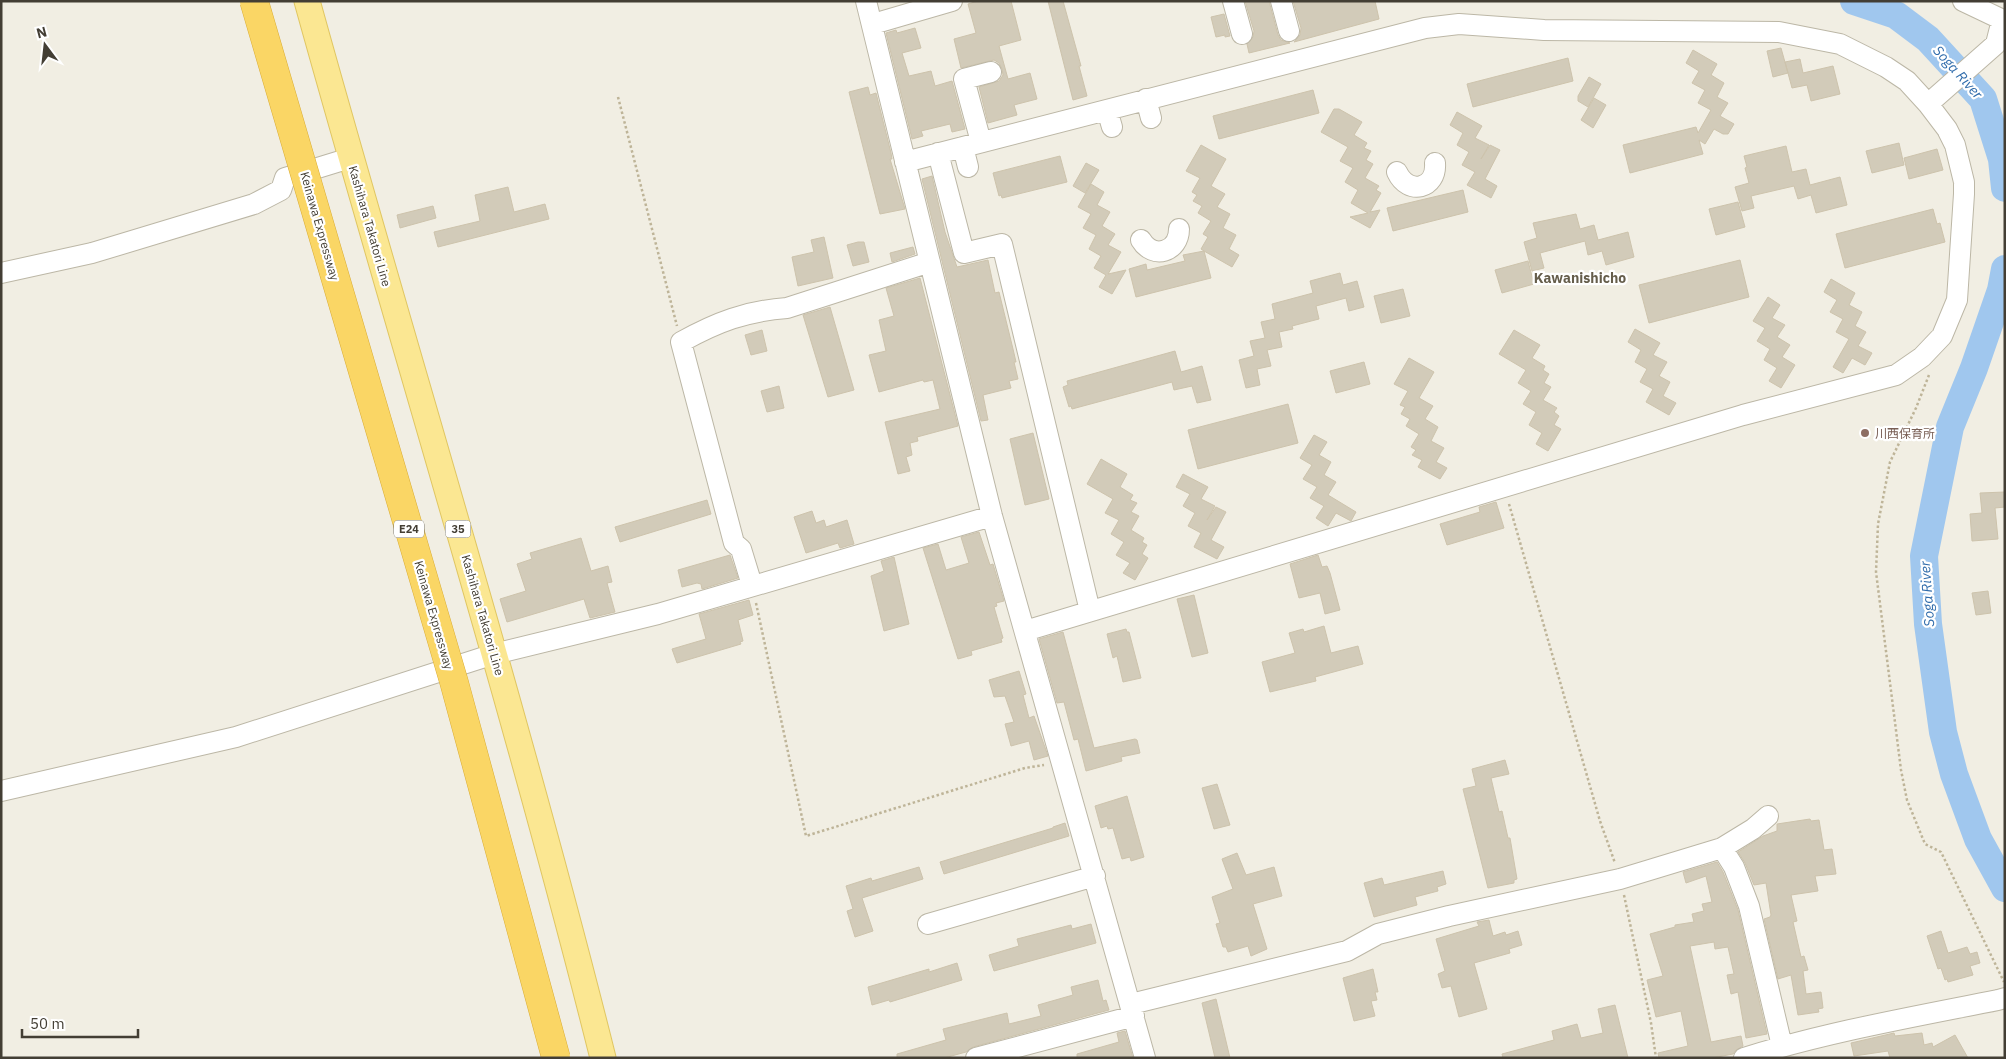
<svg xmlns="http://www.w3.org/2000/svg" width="2006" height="1059" font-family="'IBM Plex Sans','Noto Sans JP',sans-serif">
  <rect width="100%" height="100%" fill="#f1eee3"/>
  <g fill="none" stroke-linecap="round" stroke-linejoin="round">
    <path stroke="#a0c7ee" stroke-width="28" d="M1854,1L1896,15L1928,39L1983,99L2002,159L2005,188
      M2005,269L2001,290L1974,368L1950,427L1924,556L1928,624L1943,732L1954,774L1978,839L2005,888"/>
  </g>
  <path fill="#d2cbb9" stroke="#cdc3ac" d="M978,1H1011L1021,40L999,46L1008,79L1030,73L1037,99L1014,105L1017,115L988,123L979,87L999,81L1003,75L1002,69L999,63L994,60L961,68L954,39L976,33L968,4Z
    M1048,1H1063L1081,66H1079L1087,96L1073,100Z
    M1245,1H1269L1278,35L1281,40L1290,43L1249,53L1247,44L1253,37L1254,31Z
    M1293,1H1375L1379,19L1294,42L1300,35L1301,28Z
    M1224,14L1230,36L1225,37V35L1216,37L1211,17Z
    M915,28L921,48L902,53L909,76L931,71L935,86L952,81L965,129L952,132L950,124L921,131L923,136L912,139L886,33L896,30L897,33Z
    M1781,48L1788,73L1773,77L1767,51Z
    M1693,50L1717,64L1711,75L1724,83L1717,97L1728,103L1720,116L1734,124L1728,134H1723L1714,129L1705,144L1699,140L1703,154L1630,173L1623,145L1696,127L1698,133L1711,110L1698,103L1705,90L1692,83L1699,71L1686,63Z
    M1568,58L1573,81L1473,107L1467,84Z
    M1800,59L1803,73L1833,66L1840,94L1811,101L1807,85L1792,88L1785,62Z
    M1589,77L1601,84L1588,107L1578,101V96Z
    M868,87L870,95L876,93L891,153L892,159H890L905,209L880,214L849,92Z
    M1313,90L1319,113L1219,139L1213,116Z
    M1594,98L1606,105L1593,128L1581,120Z
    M1334,109H1339L1362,122L1354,135L1367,143L1364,148L1371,151L1366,160L1373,164L1365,178L1379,186L1376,190L1381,193L1370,212L1380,210L1370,228L1350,217L1368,213L1351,203L1358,190L1345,182L1353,168L1340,161L1348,147L1321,132Z
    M1457,112L1482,126L1475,138L1489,145L1481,159L1490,145L1500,150L1485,179L1497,186L1491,198L1467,185L1475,172L1462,165L1469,152L1457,145L1463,133L1450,125Z
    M1899,143L1904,165L1872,173L1866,151Z
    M1201,145L1226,159L1211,186L1225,194L1217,207L1230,214L1223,228L1236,235L1229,249L1239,255L1232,267L1204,251L1211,278L1136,297L1129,269L1146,264L1147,270L1185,261L1183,255L1204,251L1201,249L1208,237L1203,234L1211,221L1198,213L1202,206L1193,201L1197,195L1192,192L1200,178L1186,171Z
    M1786,146L1792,172L1806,169L1810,185L1840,177L1847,205L1816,213L1811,195L1798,199L1794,186L1751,196L1754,208L1742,211L1735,187L1749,183L1745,168L1747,167L1744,156Z
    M1937,149L1943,170L1909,179L1904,158Z
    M1060,156L1067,182L1002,198L1001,195L999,196L993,173Z
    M1086,163L1099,170L1085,193L1073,186Z
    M932,176L945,232L957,267L988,260L995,293L999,292L1013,349L1016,362H1014L1018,379L1009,381L1011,388L983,395L988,420L981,421L922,179Z
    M1091,184L1104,192L1097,205L1110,212L1102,226L1115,234L1108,245L1121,252L1108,274L1126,270L1112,294L1099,287L1106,275L1094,268L1101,256L1089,249L1096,235L1083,228L1091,214L1078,207Z
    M508,187L514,212L545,204L549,219L438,247L434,232L480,221L475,195Z
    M1463,190L1468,212L1393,231L1387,208Z
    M1738,202L1745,227L1716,235L1709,209Z
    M433,206L436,218L400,228L397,215Z
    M1933,209L1937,224L1940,223L1945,242L1845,268L1836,234Z
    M1576,214L1580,229L1594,225L1598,240L1628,232L1634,257L1606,265L1602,251L1588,255L1585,241L1540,253L1544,268L1532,271L1524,242L1537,238L1533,223Z
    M824,237L833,278L798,286L792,257L814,252L811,240Z
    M858,242H864L869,262L853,266L847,245Z
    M913,247L915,254L892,262L890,253Z
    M1740,260L1749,297L1649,323L1639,285Z
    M1528,261L1534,284L1502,293L1495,270Z
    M1340,273L1343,285L1357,281L1364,307L1349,311L1346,298L1316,306L1319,319L1292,326L1293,329L1279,332L1282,347L1267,350L1271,366L1257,369L1260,385L1246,388L1239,360L1254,356L1250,341L1265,338L1261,322L1275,319L1272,304L1313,293L1310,281Z
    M920,278L958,426L917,437L918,441L910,443L912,455L906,457L910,471L898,474L885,422L940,409L933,380L924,382L923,380L879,392L869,355L886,351L879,320L894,316L886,288Z
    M1831,279L1855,293L1849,305L1862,312L1855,326L1866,332L1858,346L1872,353L1865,365L1852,358L1843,373L1833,367L1849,339L1836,332L1843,319L1830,312L1837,300L1824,292Z
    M1403,289L1410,316L1381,323L1374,296Z
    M1768,297L1780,305L1772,318L1785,325L1777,337L1790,345L1782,357L1795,365L1781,388L1769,381L1777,368L1764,360L1770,349L1757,341L1765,328L1753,321Z
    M830,307L854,390L828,397L803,315Z
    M1635,329L1660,343L1653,355L1667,362L1659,376L1670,382L1663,396L1676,403L1669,415L1646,402L1653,389L1640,382L1647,369L1635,362L1641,350L1628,342Z
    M762,330L767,351L751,355L745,335Z
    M1514,330L1540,345L1532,358L1545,366L1543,370L1549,374L1544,383L1551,387L1543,400L1557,408L1554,412L1559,416L1554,425L1561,429L1548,451L1536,444L1542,433L1529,425L1536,412L1523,404L1531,391L1518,383L1526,370L1499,354Z
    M1175,351L1181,372L1202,366L1211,400L1197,403L1192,386L1174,390L1172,382L1072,409L1071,406L1069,407L1063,387L1068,385L1067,381Z
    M1409,358L1434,372L1419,398L1433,406L1425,419L1438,427L1431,441L1444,448L1436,462L1447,468L1440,479L1418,467L1422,460L1412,455L1416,450L1411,447L1419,434L1406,426L1410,419L1401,414L1405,407L1400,405L1408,391L1394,384Z
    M1364,362L1370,384L1336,393L1330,371Z
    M779,386L784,408L767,412L761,391Z
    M1288,404L1298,443L1198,469L1188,430Z
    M1033,433L1049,499L1025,505L1010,439Z
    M1314,435L1327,442L1319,455L1331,462L1324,475L1336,482L1328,495L1356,512L1351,521L1336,513L1328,526L1316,518L1324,506L1310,498L1317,487L1303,479L1312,465L1300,458Z
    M1101,459L1127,474L1120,487L1133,495L1130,500L1137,503L1131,512L1139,516L1131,530L1144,538L1142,542L1147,545L1142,554L1148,558L1135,580L1123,573L1130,563L1116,555L1124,542L1111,534L1119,520L1105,513L1113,499L1087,484Z
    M1183,474L1208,487L1201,499L1215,506L1207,520L1216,507L1226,512L1211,540L1224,547L1217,559L1194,547L1201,533L1188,526L1195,513L1183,506L1190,494L1176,487Z
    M2005,492V507L1995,508L1998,539L1972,541L1970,514L1982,513L1980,493Z
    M707,500L711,514L620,542L615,527Z
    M1496,502L1504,528L1447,545L1440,524L1480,512L1479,507Z
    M812,511L816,523L824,520L826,527L847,520L854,544L840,548L838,543L806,553L794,517Z
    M979,532L990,565L993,564L1004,601L996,603L997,606L994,607L1003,638L1001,639L1002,642L971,651L972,655L958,659L923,548L938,544L946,570L969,563L961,537Z
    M581,538L591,571L608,566L612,582L607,583L615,612L590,618L584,599L507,622L500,599L526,591L517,564L532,559L530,553Z
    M730,555L738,578L702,589L701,584L697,583L682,587L678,570Z
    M1318,555L1322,567L1327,566L1330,573L1340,610L1325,614L1320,593L1299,598L1290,564Z
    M894,557L909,624L884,631L871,576L884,571L881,561Z
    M1988,591L1991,613L1976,615L1972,593Z
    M1194,595L1208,653L1192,657L1177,599Z
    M749,600L753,615L738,620L743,641L740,642L741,644L677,663L672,649L706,639L699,614Z
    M1324,626L1331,653L1358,646L1363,664L1315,677L1316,681L1270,692L1262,662L1295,653L1289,633L1303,629L1304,632Z
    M1126,629L1127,632H1129L1141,678L1123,682L1117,656L1113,658L1107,634Z
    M1063,632L1094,748L1135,739L1137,740L1140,753L1121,757L1122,761L1086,771L1078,739L1074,740L1064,702L1057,703L1039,639Z
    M1019,671L1026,694L1023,695L1029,718L1034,716L1048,756L1034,760L1029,741L1011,746L1005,724L1014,722L1005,696L994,697L989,680Z
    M1505,760L1509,774L1491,778L1499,812L1502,811L1508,838H1510L1517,879L1514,880V883L1488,888L1463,789L1476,786L1472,769Z
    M1217,784L1230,825L1214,829L1202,788Z
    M1127,796L1144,857L1131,861L1130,857L1122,859L1113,828L1108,829L1107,826L1101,828L1095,806Z
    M1810,819L1811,821L1819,820L1824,850L1832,849L1836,874L1815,876L1818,891L1791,895L1797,921L1793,922L1801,957L1804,956L1808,970L1803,971L1806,994L1821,992L1823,1008L1818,1009L1819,1012L1798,1015L1791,975L1778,979L1764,919L1770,917L1771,915L1766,883L1754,885L1745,863L1738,852L1763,836L1777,831V824Z
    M1065,823L1069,836L944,874L940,862L1053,828V827Z
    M1237,853L1246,875L1274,867L1282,896L1253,904L1267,949L1251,956L1248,946L1228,952L1226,947H1223L1216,924L1220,923L1212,897L1233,889L1222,859Z
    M1717,862L1723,872L1738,910L1767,1034L1746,1038L1738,992L1731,994L1727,975L1734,974L1728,947L1715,949L1714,942L1690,946L1711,1042L1741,1036L1743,1046L1736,1050L1733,1054L1712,1058H1659L1658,1053L1688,1046L1681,1011L1656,1017L1647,980L1663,976L1650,934L1675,927V925L1694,922L1692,914L1704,911L1702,904L1712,902L1706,876L1686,883L1683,872Z
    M919,867L923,879L862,898L873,931L855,937L847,911L853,909L846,886L871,878L872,881Z
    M1443,871L1446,884L1437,887L1438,891L1415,897L1417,905L1374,917L1364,883L1382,878L1384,885Z
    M1489,920L1493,936L1505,932L1506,935L1518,931L1522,945L1509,949L1510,953L1474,963L1487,1009L1459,1017L1451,986L1442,988L1438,974L1445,971L1436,939L1479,926L1477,922Z
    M1091,924L1096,943L994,971L989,955L1019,946L1017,939L1071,925L1072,929Z
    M1941,931L1948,953L1967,947L1970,954L1977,952L1980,963L1970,966L1973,975L1948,982L1947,979L1945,980L1941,968L1938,969L1927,936Z
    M957,963L962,980L890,1002L889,1000L872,1005L868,987L929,969V972Z
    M1373,969L1378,992H1375L1377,1000L1371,1001L1375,1016L1354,1021L1343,978Z
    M1098,980L1103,1001L1106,1000L1109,1010L973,1047L966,1052L944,1058H897V1054L946,1040L943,1029L1007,1013L1009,1024L1041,1016L1038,1005L1073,995L1071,987Z
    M1216,999L1230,1058H1215L1202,1003Z
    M1615,1005L1628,1058H1503L1502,1054L1554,1040L1552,1031L1577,1024L1581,1038L1603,1033L1598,1009Z
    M1125,1031L1133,1058H1077V1054L1119,1042L1117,1033Z
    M1894,1033L1895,1036L1922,1033L1924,1045L1932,1043L1933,1047L1955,1035L1968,1058H1890L1888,1051L1854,1056L1851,1043Z"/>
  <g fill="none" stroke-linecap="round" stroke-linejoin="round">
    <g stroke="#bcb7a6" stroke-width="22">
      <path id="minor" d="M866,1L992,516L1145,1058
        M1233,1L1242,34
        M1281,1L1289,31
        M1963,1L2005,21
        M873,24L952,1
        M1146,99L1151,118
        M1928,104L1996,44L2002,20
        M1107,110L1112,127
        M981,142L964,79L991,72
        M963,147L968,167
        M938,153L964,253L1002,244L1090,611
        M905,162L1425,28L1459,24L1544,30L1779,32L1840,44L1886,67L1907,81L1928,104L1947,129L1955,145L1964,182V194L1957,300L1942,336L1922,357L1896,375L1743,415L1025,631
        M1397,172C1408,196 1437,189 1435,163
        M1141,240C1153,260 1179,252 1179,229
        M1,273L92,253L254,204L281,190L285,178L350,158
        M752,585L741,549L734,543L681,342C717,322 746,311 787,308L930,262
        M1,791L236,737L494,654L658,614L992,516
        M1722,848L1734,867L1749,906L1782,1046
        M928,924L1095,876
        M1131,1004L1347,951L1378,934L1449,916L1620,879L1722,848L1753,829L1768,816
        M976,1058L1134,1016
        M1744,1058C1827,1032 1913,1017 1998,1000L2005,998"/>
    </g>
    <g stroke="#e0c662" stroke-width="27">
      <path id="major" d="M307,1C405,354 514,703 603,1058"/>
    </g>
    <path stroke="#beb498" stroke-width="2.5" stroke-dasharray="2.5 2.5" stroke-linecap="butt" d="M618,97L677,326
      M1929,375L1916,408L1890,462L1878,524L1876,572L1901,770L1907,800L1925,844L1941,852L2004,982
      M1509,504L1600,821L1615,863
      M756,603L806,836L1025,768L1044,765
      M1624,895L1651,1023L1656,1058"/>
    <use href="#minor" stroke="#fff" stroke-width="20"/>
    <use href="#major" stroke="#fbe792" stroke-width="25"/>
    <g stroke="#d9ac36" stroke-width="29" stroke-linecap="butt">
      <path id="highway-bridge" d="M254,1L454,682L556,1058"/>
    </g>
    <use href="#highway-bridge" stroke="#fad665" stroke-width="28"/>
  </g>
  <circle fill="#8d6e63" stroke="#fff" stroke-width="2" cx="1865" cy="433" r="5"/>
  <g text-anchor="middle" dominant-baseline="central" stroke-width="4.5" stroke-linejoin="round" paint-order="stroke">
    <g fill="#fff" stroke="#7b7871" stroke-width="1">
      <rect x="394" y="520.5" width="30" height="17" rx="4"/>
      <rect x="445.5" y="520.5" width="25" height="17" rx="4"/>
    </g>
    <g font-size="11" font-weight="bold" fill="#433e34">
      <text x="409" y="529">E24</text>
      <text x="458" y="529">35</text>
    </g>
    <g font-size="12" fill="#433e34" stroke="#fff">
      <text transform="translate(320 226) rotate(74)">Keinawa Expressway</text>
      <text transform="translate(370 226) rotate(74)">Kashihara Takatori Line</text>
      <text transform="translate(434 615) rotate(74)">Keinawa Expressway</text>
      <text transform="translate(483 615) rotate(74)">Kashihara Takatori Line</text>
    </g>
    <g font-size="12" fill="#785e54" stroke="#fff" text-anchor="start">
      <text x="1875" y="433">川西保育所</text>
    </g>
    <g font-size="14" font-style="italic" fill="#306cab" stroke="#fff">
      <text transform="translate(1958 72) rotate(48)">Soga River</text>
      <text transform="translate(1927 594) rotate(-94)">Soga River</text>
    </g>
    <g font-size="14" font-weight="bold" fill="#655d4b" stroke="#fff">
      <text x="1580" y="278">Kawanishicho</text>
    </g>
  </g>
  <rect width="2006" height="1059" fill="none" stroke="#433e34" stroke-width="5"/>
  <g transform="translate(45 45) rotate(345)" stroke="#ffffff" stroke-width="4" paint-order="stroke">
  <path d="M0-4L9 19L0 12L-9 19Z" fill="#433e34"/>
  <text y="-8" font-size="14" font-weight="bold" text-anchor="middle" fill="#433e34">N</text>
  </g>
  <path d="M22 1029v8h116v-8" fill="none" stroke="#433e34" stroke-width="2.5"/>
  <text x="30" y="1029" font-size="15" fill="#433e34" stroke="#ffffff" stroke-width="4" paint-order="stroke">50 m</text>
</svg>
